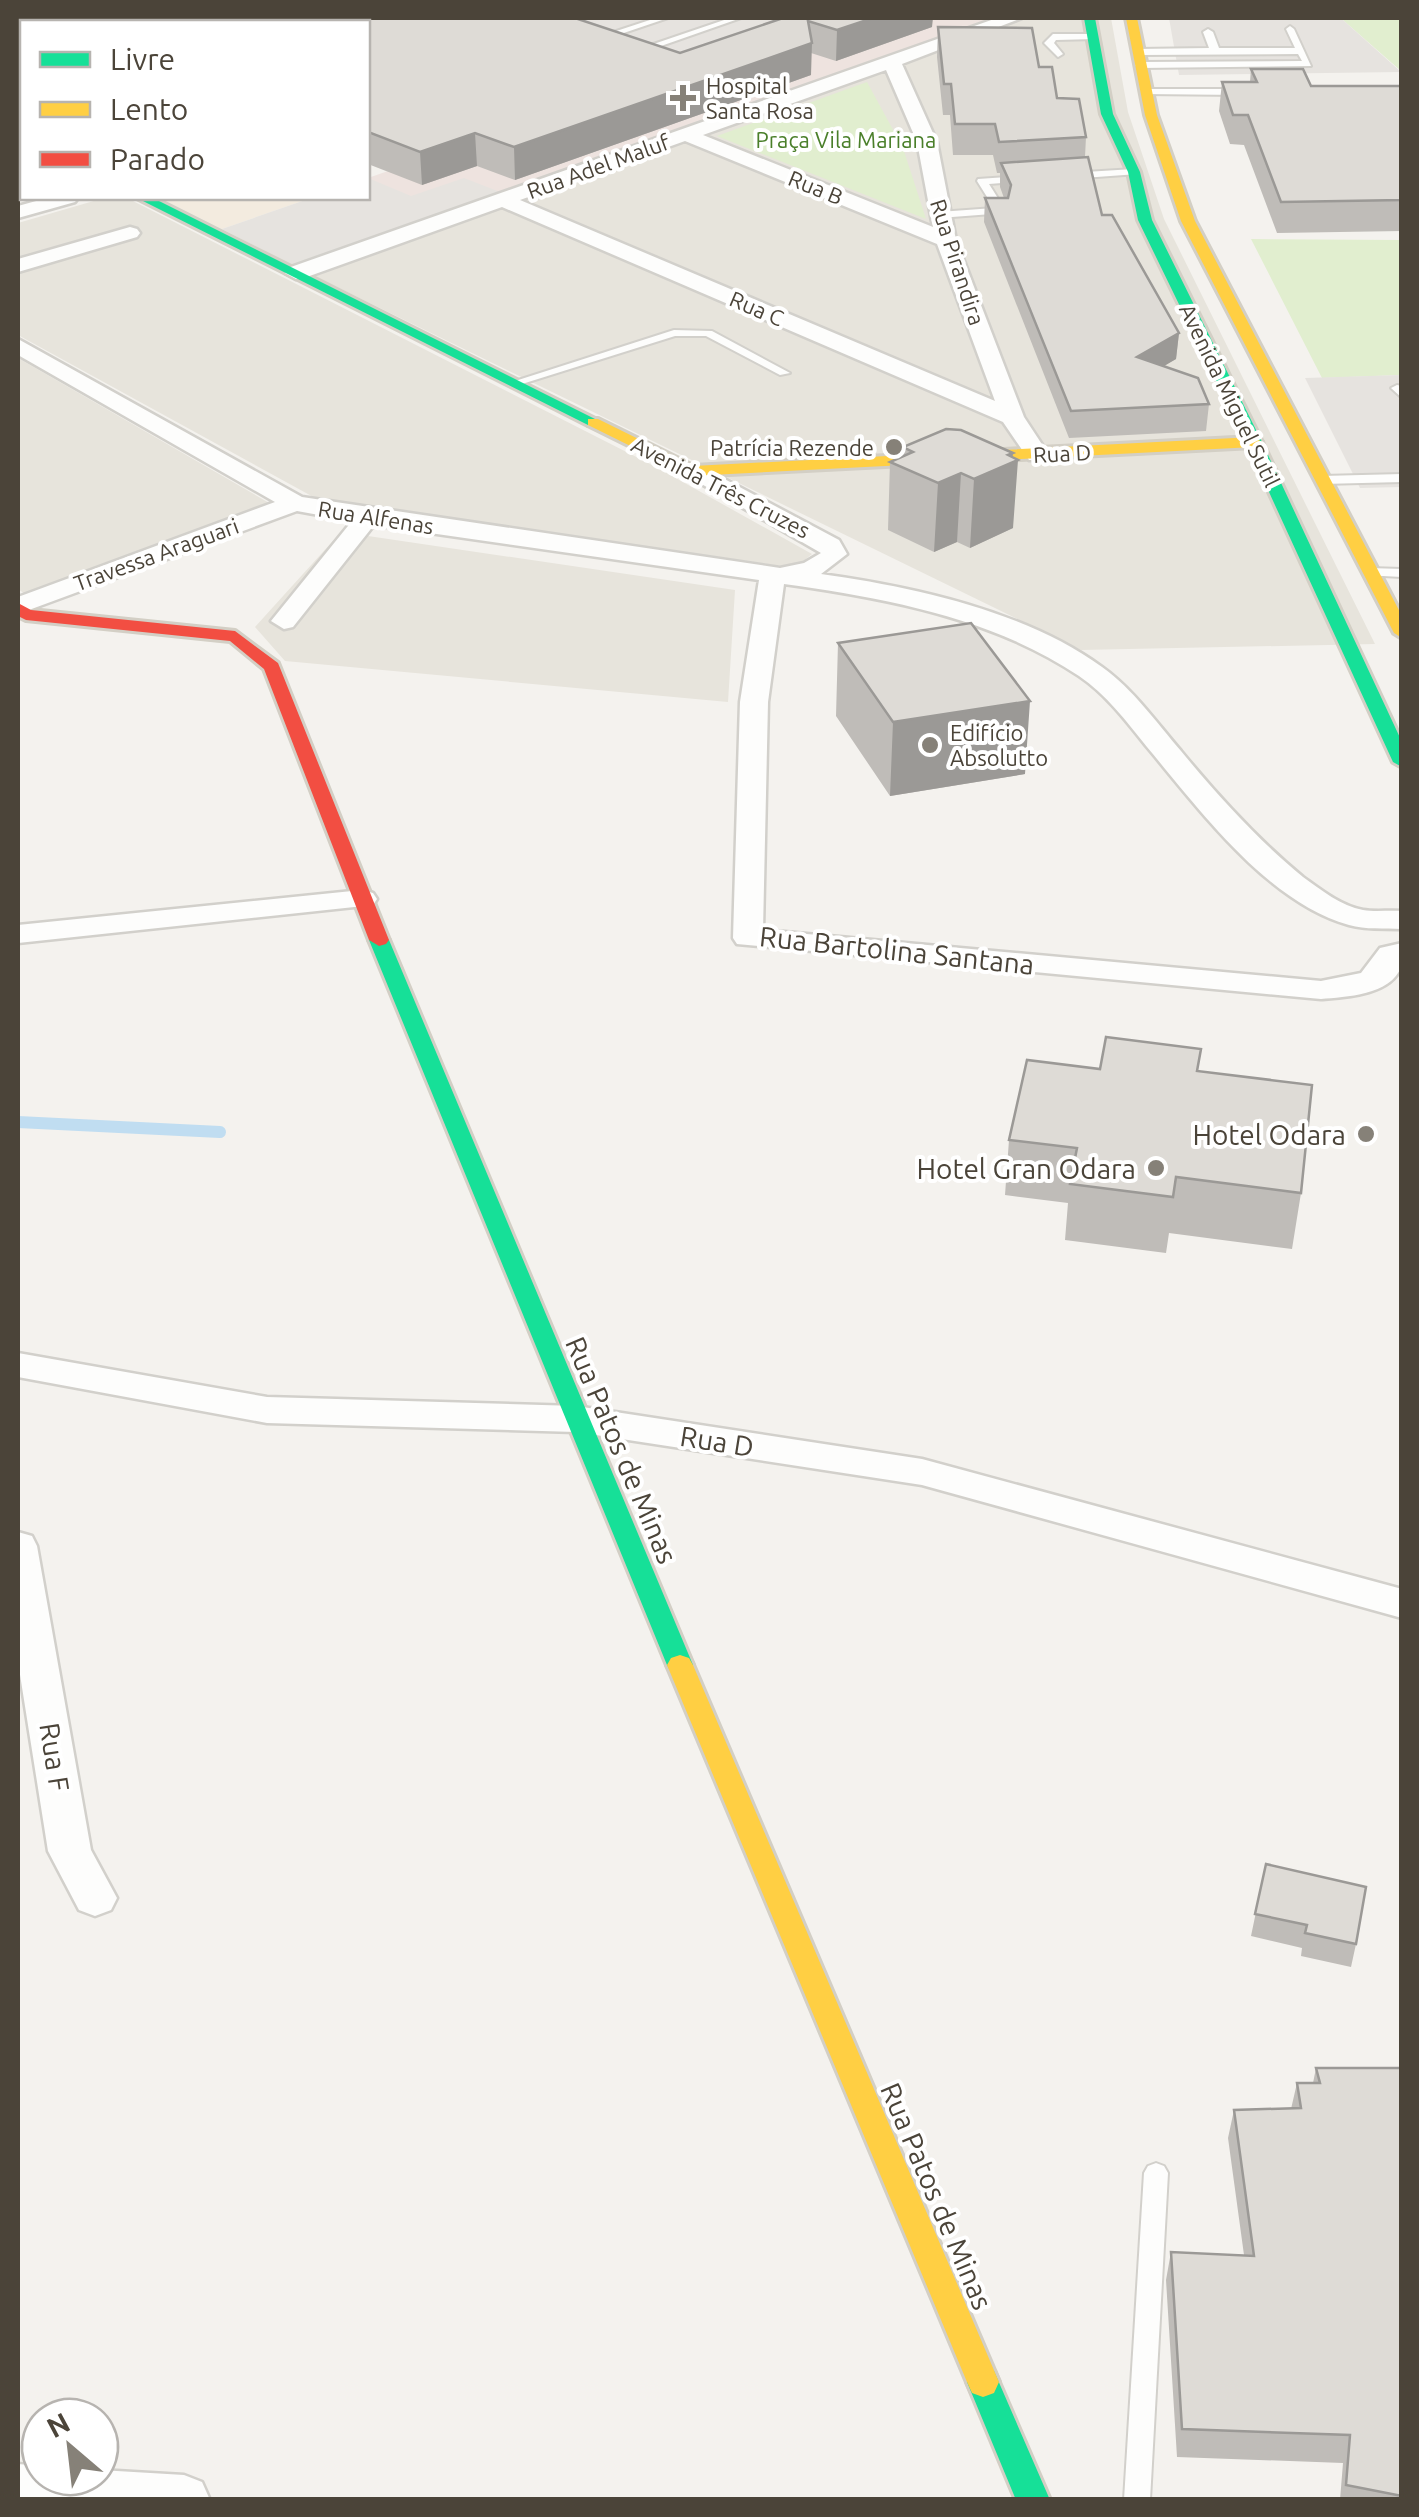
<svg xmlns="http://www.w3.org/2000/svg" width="1419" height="2517" font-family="Ubuntu,sans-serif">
  <rect width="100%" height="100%" fill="#f4f2ee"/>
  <path fill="#e7e4dc" d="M999,18H1111L1128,112L1164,219L1375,644L1081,650L292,265Z
    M104,198H127L656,467L812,554L795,568L317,499L18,335V223Z
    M18,358L271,504L25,594L18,589Z
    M341,532L735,590L728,702L285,661L255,627Z"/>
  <path fill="#f3ebdf" d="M160,198H311L222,229Z"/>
  <path fill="#eee3df" d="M827,18H998L292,265L368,198V178Z"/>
  <path fill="#e1eecf" d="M1341,18H1401V71L1343,20Z
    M867,82L903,148L926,219L717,136Z
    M1251,239L1401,240V375L1322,378Z"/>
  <path fill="#e6e3df" d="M501,18H811L654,70Z
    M1169,18L1343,20L1401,72L1179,75Z
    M368,178L411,196L464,178L500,192L292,265L222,229L311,198H368Z
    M1401,375V487L1360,488L1305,378Z"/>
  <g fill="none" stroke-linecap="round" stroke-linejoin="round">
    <path stroke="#c0ddf1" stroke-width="12" d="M18,1122L220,1132"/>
    <g stroke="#d2d0cb" stroke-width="4">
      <path id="lane" d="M656,18H668L603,40L595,38Z
        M730,18H741L641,53L633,51Z
        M1290,26L1294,29L1311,66L1140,68L1135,65L1140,62L1302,61L1298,54L1138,55L1133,52L1138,49L1209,48L1203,32L1208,29L1213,32L1219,48H1295L1286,29Z
        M1093,34L1096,39L1056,40L1054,43L1063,54L1058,57L1044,43L1053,34Z
        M1146,89H1241L1246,92L1241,95L1143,94L1141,92Z
        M1134,169L1139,172L1138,174L1069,179L1064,176L1069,173Z
        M1023,176L1027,177V181L989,184L1006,211L1005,213L939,218L934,215L939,212L994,208L977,181L978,179Z
        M674,330L712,331L790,373L780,375L706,336H675L522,384L512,382Z
        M1397,385L1402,386V398L1391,388Z
        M1402,474V482L1322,484L1316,480L1322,476Z
        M1369,568L1402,569V577L1364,575V569Z
        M1156,2163L1164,2166L1168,2173L1150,2500H1124L1144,2173L1148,2166Z"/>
    </g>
    <g stroke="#d2d0cb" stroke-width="5">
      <path id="street" d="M997,18H1022L902,64L937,142L956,240L1024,417L1049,455L1045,460H1029L1003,422L502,207L304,278L296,279L285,273L288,268ZM886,70L917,142L933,227L703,135ZM685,141L937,244L995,401L520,200Z
        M47,198H78L75,202L18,218V206Z
        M130,227L137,229L140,233L137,237L18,272V259Z
        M18,339L302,497L780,568L804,563L821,553L679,471L682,466H700L839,540L847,554L821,574C914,587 1025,611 1102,667C1133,689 1156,722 1181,751C1218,796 1258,840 1303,877C1321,890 1341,906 1363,910C1375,912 1389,910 1402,911V929C1384,928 1366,930 1349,925C1268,903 1199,809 1147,747C1127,722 1106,694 1079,676C993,618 885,598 784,584L768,702L763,930L1321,981L1361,973L1380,948L1402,943C1402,950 1403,961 1401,967C1391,995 1345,997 1321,999L737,944L733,938L740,702L759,580L374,525L293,627L284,629L271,621L352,521L297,511L18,614V597L275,502L18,355Z
        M362,890L373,893L377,899L373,905L18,943V925Z
        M18,1353L267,1397L576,1406L922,1459L1402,1589V1618L922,1485L576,1432L267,1423L18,1377Z
        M18,1532L32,1536L37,1546L91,1850L117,1898L111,1910L95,1916L79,1910L48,1851L18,1662Z
        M18,2464L40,2466V2477H100V2470L184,2475L202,2482L210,2500H18Z"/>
    </g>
    <g stroke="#d3cfc5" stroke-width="6">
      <path id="fast" d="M1084,18H1095L1113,114L1140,172L1152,220L1262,442L1402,742V767L1393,762L1246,442L1138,220L1128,172L1101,114Z
        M18,132L22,133V143L18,142Z
        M137,198H153L601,422L588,425Z
        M379,934L389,940L693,1665L689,1672L680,1675L671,1672L667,1665L369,940Z
        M983,2367L994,2371L1050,2500H1016L967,2382L972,2371Z"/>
    </g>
    <g stroke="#d3cfc5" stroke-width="6">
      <path id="slow" d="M1126,18H1137L1157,115L1195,221L1402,616V638L1394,633L1181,221L1145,115Z
        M588,419H598L693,466L1254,437L1262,442L1254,447L691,476L588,425Z
        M680,1655L689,1658L693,1665L999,2382L994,2393L983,2397L972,2393L967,2382L667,1665L671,1658Z"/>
    </g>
    <g stroke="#d3cfc5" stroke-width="6">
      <path id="jam" d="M18,603L31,610L235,631L278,663L389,940L386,944L379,946L369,940L264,669L230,641L26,620L18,616Z"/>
    </g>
    <use href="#lane" fill="#fdfdfc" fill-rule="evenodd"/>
    <use href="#street" fill="#fdfdfc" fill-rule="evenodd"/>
    <use href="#fast" fill="#16e098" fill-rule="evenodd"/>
    <use href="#slow" fill="#ffcf43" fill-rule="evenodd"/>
    <use href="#jam" fill="#f24e42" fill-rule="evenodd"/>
  </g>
  <path fill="#bfbcb8" d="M781,18L932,27L836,61L811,53V75L515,180L477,166L422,185L368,164V22L680,53Z
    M1207,18H1284V20L1208,19Z
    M938,27L1039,67L1057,98L1086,137L1085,157L1102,215L1179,333L1176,359L1163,366L1209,404L1206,431L1069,438L984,222L985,198H1004L1000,187V173H997L993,155H953L950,115H943L937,57Z
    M1251,69L1311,86H1402V231L1277,233L1244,145L1230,144L1219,111L1222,82H1250Z
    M903,447L1013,457V528L970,548L957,542L934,552L888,530L890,462L902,457Z
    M838,643L1025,774L890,796L836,716Z
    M1100,1069L1198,1071L1301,1193L1292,1249L1169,1233L1166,1253L1065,1240L1068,1203L1005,1195L1009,1140Z
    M1266,1864L1356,1944L1351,1967L1301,1956L1302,1948L1251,1936Z
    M1316,2068H1402V2500H1340L1343,2463L1177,2457L1166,2280L1171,2252L1244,2255L1228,2138L1234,2110L1291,2109L1297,2083H1313Z"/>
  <path fill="#9b9996" d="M873,18H933L932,27L836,61L837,30Z
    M812,43L811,75L515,180L514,147Z
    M475,133L477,166L422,185L420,152Z
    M1179,333L1176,359L1134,384L1137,357Z
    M1013,453L1012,462L1018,460L1013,528L970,548L974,479Z
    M961,473L957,542L934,552L938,483Z
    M1030,701L1025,774L890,796L893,722Z"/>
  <path fill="#dedbd6" stroke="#9b9996" stroke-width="2.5" d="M341,18H575L680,53L783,18H873L837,30L808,21L812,43L514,147L475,133L420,152L368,132V22H324Z
    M938,27L1032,28L1039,67H1052L1057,98L1079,99L1086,137L999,142L995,124H955L951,84H944Z
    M1251,69H1303L1311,86H1402V200L1281,202L1248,115H1233L1222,82H1257Z
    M1088,157L1102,215H1112L1179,333L1137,357L1198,378L1209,404L1071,411L985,198H1008L1011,185L1001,163Z
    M946,429L961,430L1013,453L1008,455L1018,460L974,479L961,473L938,483L890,462L913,452L903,447Z
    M971,623L1030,701L893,722L838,643Z
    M1106,1037L1201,1049L1197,1071L1312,1085L1301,1193L1176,1177L1173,1197L1070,1184L1077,1148L1009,1140L1027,1060L1100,1069Z
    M1266,1864L1366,1887L1356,1944L1305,1933L1307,1925L1255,1914Z
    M1316,2068H1402V2496L1346,2485L1350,2435L1182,2429L1171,2252L1254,2256L1234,2110L1301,2108L1297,2083H1320Z"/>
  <g fill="#868178" stroke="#fff" stroke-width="4">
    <path d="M678 83h10v10h10v10h-10v10h-10v-10h-10v-10h10z"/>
    <circle cx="894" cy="447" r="10"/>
    <circle cx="930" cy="745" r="10"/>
    <circle cx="1366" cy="1134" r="10"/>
    <circle cx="1156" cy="1168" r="10"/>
  </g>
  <g text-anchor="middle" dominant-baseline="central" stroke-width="8" stroke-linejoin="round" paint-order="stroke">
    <g font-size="22" fill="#4b4439" stroke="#fff" text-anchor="start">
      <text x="706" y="85">Hospital<tspan x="706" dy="25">Santa Rosa</tspan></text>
      <text x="874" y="447" text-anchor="end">Patrícia Rezende</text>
      <text x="950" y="732">Edifício<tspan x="950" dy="25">Absolutto</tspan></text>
    </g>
    <g font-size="22" fill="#4a7f2a" stroke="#fff">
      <text x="846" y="139">Praça Vila Mariana</text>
    </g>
    <g font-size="22" fill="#4b4439" stroke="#fff">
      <text transform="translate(598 166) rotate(-20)">Rua Adel Maluf</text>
      <text transform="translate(816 187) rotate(22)">Rua B</text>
      <text transform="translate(958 262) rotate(72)">Rua Pirandira</text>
      <text transform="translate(757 308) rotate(23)">Rua C</text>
      <text transform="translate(1230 395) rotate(64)">Avenida Miguel Sutil</text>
      <text transform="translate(1062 453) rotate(-3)">Rua D</text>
      <text transform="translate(721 487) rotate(27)">Avenida Três Cruzes</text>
      <text transform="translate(376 517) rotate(9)">Rua Alfenas</text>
      <text transform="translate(156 554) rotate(-20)">Travessa Araguari</text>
    </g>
    <g font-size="28" fill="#4b4439" stroke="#fff">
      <text transform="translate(897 950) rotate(6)">Rua Bartolina Santana</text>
      <text transform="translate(717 1441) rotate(9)">Rua D</text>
      <text transform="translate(622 1450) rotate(67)">Rua Patos de Minas</text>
      <text transform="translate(55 1757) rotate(81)">Rua F</text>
      <text transform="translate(937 2196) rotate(67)">Rua Patos de Minas</text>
    </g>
    <g font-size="28" fill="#4b4439" stroke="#fff" text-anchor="end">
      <text x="1346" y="1134">Hotel Odara</text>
      <text x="1136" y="1168">Hotel Gran Odara</text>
    </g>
  </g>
  <rect width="1419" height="2517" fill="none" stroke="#4b4439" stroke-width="40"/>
  <rect x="20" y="20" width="350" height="180" fill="#ffffff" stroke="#b7b4b0" stroke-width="2.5"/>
  <rect x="40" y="52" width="50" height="15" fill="#16e098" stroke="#b7b4b0" stroke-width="2.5"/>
  <text x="110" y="70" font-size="30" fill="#4b4439">Livre</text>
  <rect x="40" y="102" width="50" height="15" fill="#ffcf43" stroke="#b7b4b0" stroke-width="2.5"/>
  <text x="110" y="120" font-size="30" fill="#4b4439">Lento</text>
  <rect x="40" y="152" width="50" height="15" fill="#f24e42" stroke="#b7b4b0" stroke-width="2.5"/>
  <text x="110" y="170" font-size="30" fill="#4b4439">Parado</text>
  <g transform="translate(70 2447) rotate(332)"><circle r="48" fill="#ffffff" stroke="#b7b4b0" stroke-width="2.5"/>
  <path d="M0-8L18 38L0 25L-18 38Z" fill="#868178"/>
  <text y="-15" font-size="28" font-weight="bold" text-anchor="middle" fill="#4b4439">N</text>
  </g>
</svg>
